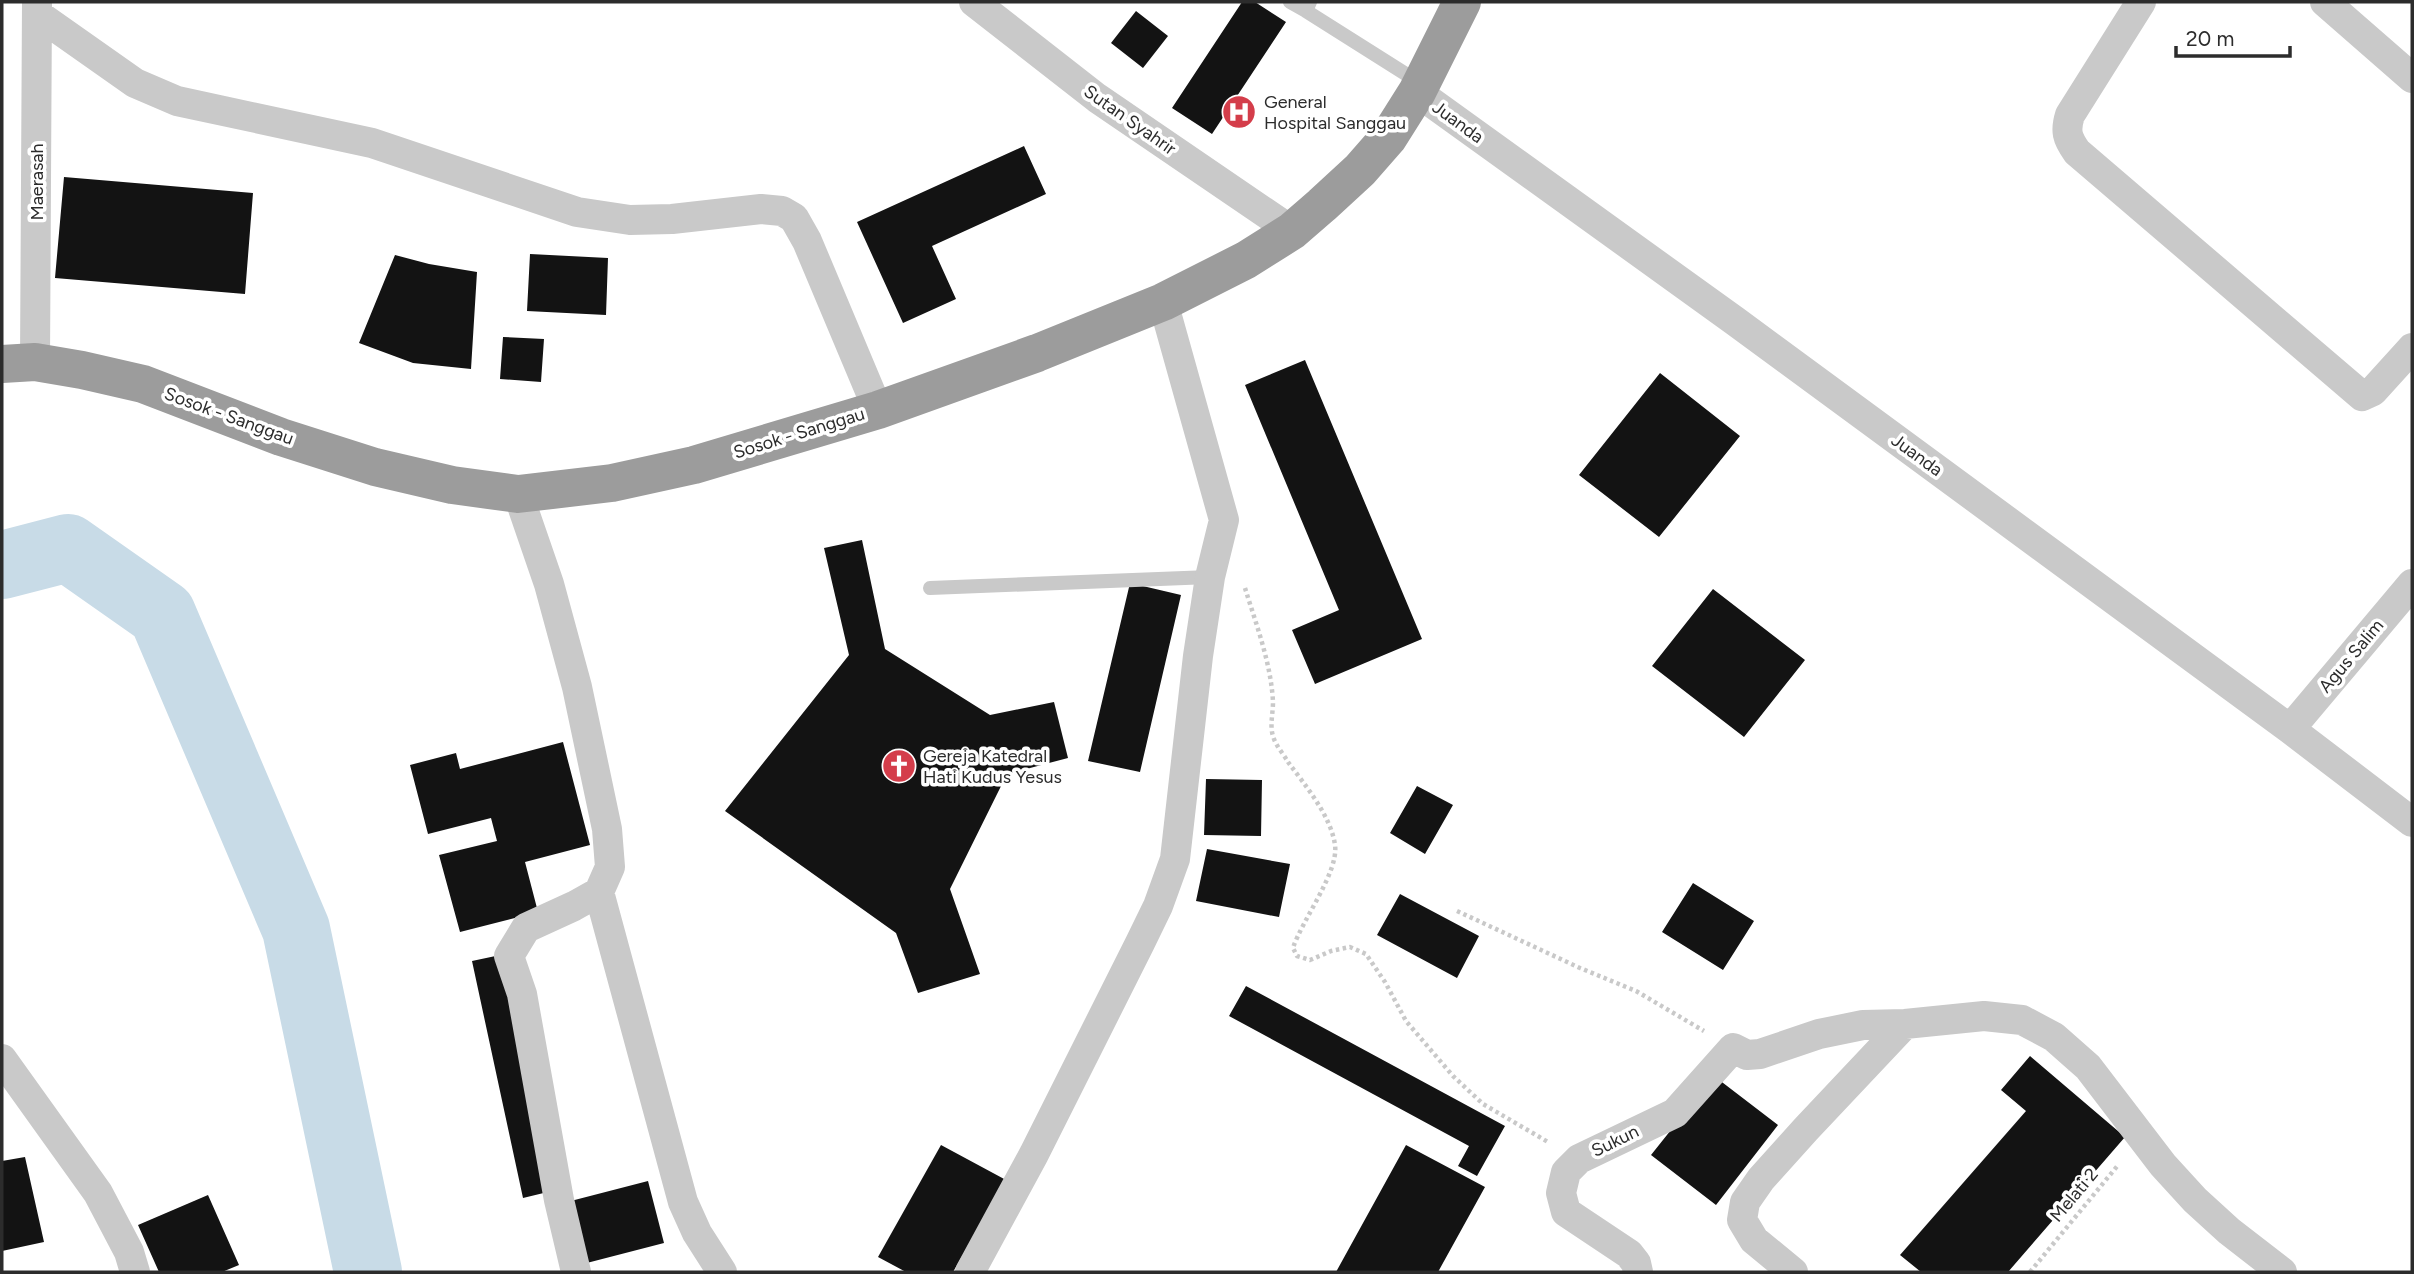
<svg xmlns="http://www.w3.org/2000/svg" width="2414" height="1274" font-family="Figtree,sans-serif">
  <rect width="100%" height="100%" fill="#fff"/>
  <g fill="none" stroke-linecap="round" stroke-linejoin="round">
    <path stroke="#c8dbe7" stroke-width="68" d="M2,565L68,548L162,614L296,929L368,1272"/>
  </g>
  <path fill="#131313" d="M1242,2H1255L1286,22L1212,134L1172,108Z
    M1136,11L1168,36L1143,68L1111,43Z
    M1024,146L1046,194L932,246L956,299L903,323L857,222Z
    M64,177L253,193L245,294L55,278Z
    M530,254L608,258L606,315L527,311Z
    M395,255L429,264L477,272L471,369L413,363L359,343Z
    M503,337L544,339L541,382L500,379Z
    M1305,360L1422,639L1315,684L1292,630L1339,610L1245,385Z
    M1660,373L1740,436L1659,537L1579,475Z
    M862,540L885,649L990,715L1054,702L1068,758L1007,774L950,889L980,974L918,993L896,933L725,811L849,655L824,548Z
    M1130,583L1181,595L1140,772L1088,761Z
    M1713,589L1805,660L1744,737L1652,666Z
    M563,742L590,845L525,862L538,912L460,932L439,855L497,841L491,818L428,834L410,765L456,753L460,769Z
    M1206,779L1262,780L1261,836L1204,835Z
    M1417,786L1453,805L1425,854L1390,833Z
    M1207,849L1290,864L1279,917L1196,901Z
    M1693,883L1754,921L1723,970L1662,932Z
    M1400,894L1479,936L1457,978L1377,935Z
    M505,954L556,1190L523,1198L472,961Z
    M1246,986L1505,1126L1477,1176L1458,1166L1469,1146L1229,1016Z
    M2030,1056L2125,1137L2008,1272H1921L1900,1255L2026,1111L2001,1090Z
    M1714,1076L1778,1125L1716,1205L1651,1155Z
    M941,1145L1006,1180L953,1272H906L878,1257Z
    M1406,1145L1485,1187L1438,1272H1336Z
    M25,1157L44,1242L2,1251V1161Z
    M648,1181L664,1243L579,1265L563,1203Z
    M208,1195L239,1265L222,1272H159L138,1225Z"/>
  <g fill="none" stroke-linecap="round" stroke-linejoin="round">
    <path stroke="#c9c9c9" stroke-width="4.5" stroke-dasharray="3.5 3.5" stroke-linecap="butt" d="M1245,588C1256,624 1271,663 1273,702C1273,715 1269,727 1274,739C1277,747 1284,755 1288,762C1305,785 1331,816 1335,845C1339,872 1302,920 1293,948L1297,956L1310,960L1331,951L1350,947L1366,954L1385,982L1406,1021L1453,1076L1483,1104L1548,1142
      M1457,911L1580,968L1636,991L1704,1031
      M2030,1272L2119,1164"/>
    <path stroke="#c9c9c9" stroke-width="14" d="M1290,2L1306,11
      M1310,2L1306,11L1420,83
      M930,588L1210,577"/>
    <path stroke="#c9c9c9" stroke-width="30" d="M974,2L1097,98L1292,231
      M2141,2L2070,115C2065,131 2067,138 2077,152L2362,396L2373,391L2412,348
      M2325,2L2412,78
      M37,14L135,83L177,101L372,143L577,212L630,220L672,219L761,209L782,211L794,218L807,241L878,410
      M1417,92L1735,321L2290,729L2412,822
      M35,362L37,2
      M518,494L549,584L577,687L607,829L610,867L599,892L574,906L526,928L509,956L522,994L559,1200L576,1272
      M2290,729L2412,584
      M599,892L683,1202L697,1233L722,1272
      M2,1059L98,1193L129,1252L135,1272
      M970,1272L1034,1154L1140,943L1158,906L1175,859L1198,656L1210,577L1224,520L1163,302
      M1638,1272L1636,1263L1629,1254L1566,1212L1561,1193L1566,1172L1579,1159L1675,1113L1733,1048L1747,1055L1760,1054L1819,1034L1863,1025L1905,1024L1984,1016L2022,1020L2054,1037L2088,1067L2163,1165L2195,1200L2229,1231L2282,1272
      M1793,1272L1754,1240L1742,1220L1745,1202L1761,1179L1806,1129L1905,1024"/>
    <path stroke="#9c9c9c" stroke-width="38" d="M2,364L35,362L82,370L143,384L281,437L375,467L452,485L518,494L612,483L694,465L878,410L1037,353L1163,302L1246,260L1292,231L1322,205L1360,170L1388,138L1417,92L1462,2"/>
  </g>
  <defs>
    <g id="hospital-disc" transform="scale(1.75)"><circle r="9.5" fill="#d43d4a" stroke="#fff"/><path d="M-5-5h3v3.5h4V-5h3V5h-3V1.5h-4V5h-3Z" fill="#fff"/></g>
    <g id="church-disc" transform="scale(1.75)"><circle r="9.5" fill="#d43d4a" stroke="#fff"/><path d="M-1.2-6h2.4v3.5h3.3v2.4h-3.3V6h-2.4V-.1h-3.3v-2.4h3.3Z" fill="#fff"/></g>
  </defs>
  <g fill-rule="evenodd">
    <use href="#hospital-disc" x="1239" y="112"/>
    <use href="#church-disc" x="899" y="766"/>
  </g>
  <g text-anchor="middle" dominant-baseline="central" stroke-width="7" stroke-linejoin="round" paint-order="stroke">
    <g font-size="18" fill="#2c2c2c" stroke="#fff" text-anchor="start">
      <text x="1264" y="102">General<tspan x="1264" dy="21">Hospital Sanggau</tspan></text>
      <text x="923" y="756">Gereja Katedral<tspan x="923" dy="21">Hati Kudus Yesus</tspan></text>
    </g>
    <g font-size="18" fill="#2c2c2c" stroke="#fff">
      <text transform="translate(1130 120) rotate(35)">Sutan Syahrir</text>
      <text transform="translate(1458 122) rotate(36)">Juanda</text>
      <text transform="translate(37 182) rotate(-90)">Maerasah</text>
      <text transform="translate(229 416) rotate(20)">Sosok - Sanggau</text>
      <text transform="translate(799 433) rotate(-17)">Sosok - Sanggau</text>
      <text transform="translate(1917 455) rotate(36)">Juanda</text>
      <text transform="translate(2351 656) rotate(-50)">Agus Salim</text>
      <text transform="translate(1615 1141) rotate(-26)">Sukun</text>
      <text transform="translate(2074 1195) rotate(-50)">Melati 2</text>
    </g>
  </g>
  <rect width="2414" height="1274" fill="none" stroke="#2c2c2c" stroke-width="7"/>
  <path d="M2176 46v10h114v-10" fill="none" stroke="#2c2c2c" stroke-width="3.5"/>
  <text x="2186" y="46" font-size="21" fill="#2c2c2c" stroke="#ffffff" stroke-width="5" paint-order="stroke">20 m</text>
</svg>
